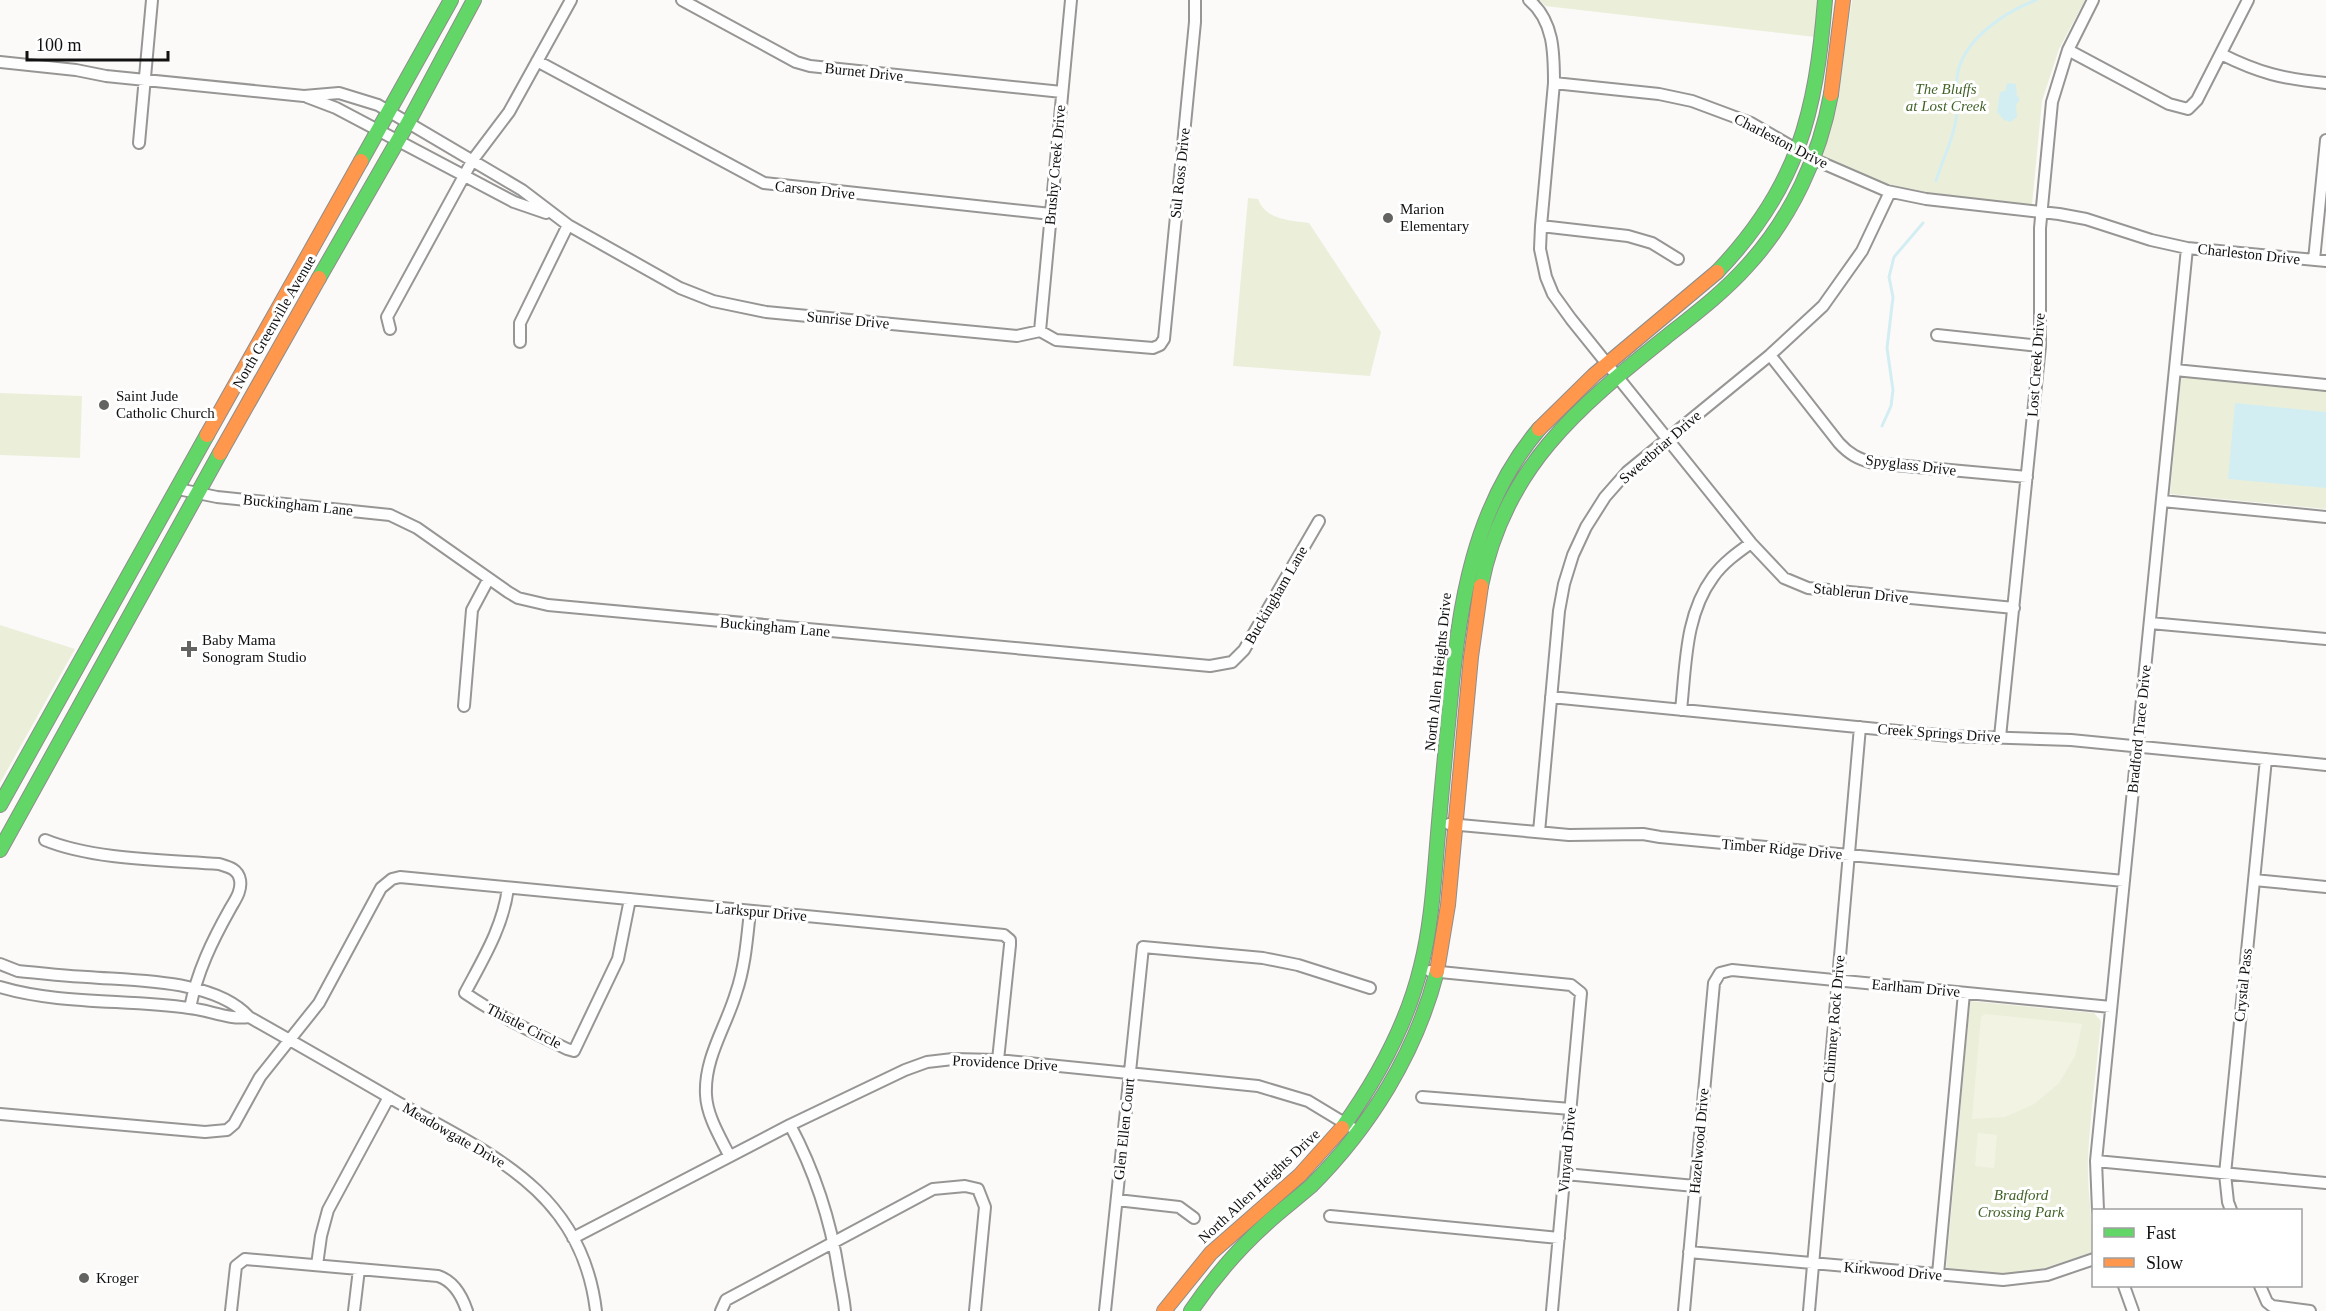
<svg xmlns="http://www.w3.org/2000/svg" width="2326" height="1311" font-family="Georgia,serif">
  <rect width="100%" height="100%" fill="#fcfaf8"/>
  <path fill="#ebefda" d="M1540,0H1817L1815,37L1545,6Z
    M1852,0H2085L2059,49L2042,101L2032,205C1985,199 1935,198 1889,184C1865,177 1843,166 1821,155L1841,76Z
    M1248,198L1258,199C1266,220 1289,220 1309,223L1381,332L1370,376L1233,366Z
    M2181,377L2326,391V509L2170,494Z
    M0,393L82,396L80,458L0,455Z
    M0,625L75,649L0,783Z
    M1970,1001L2094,1013L2101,1021C2097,1067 2090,1113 2088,1160C2087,1191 2093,1221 2093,1252L2032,1272L2009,1275L1946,1270Z"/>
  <path fill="#f3f3e4" d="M1985,1014L2082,1024L2075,1056L2059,1083L2034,1104L2005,1117L1972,1119L1981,1017Z
    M1978,1133L1997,1135L1994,1168L1975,1166Z"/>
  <path fill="#d2eef2" d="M2007,83L2016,84L2017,96L2020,99L2016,105L2017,117L2011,122L2004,120L1997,112L2000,92L2005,91Z
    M2235,403L2326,412V488L2228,479Z"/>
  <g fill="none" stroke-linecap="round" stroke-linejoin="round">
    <path stroke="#d2eef2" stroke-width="3" d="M1936,181C1942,160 1953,141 1956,119C1959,106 1955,91 1957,78C1961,40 2005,12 2036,0
      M1882,426L1891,406L1893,390L1887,348L1893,297L1889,277L1894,257L1923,223"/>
    <g stroke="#979695" stroke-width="14">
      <path id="street" d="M682,0L796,62L810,66L1062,92
        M1529,0C1554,21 1554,53 1554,83L1541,226L1540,249L1546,277L1553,294L1571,319L1751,543L1784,578L1808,588L2014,608
        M2068,50L2169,104L2188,109L2197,100L2248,0
        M2221,54C2259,73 2283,79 2326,83
        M537,61L764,183L1051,214
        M0,62L76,70L106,76L304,96L339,93L378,105L522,190L568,225L680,288L713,301L766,312L1017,336L1040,331L1056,340L1153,348L1160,345L1164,339L1195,22V0
        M1554,83L1659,94L1692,101L1751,123L1813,159L1887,191L1926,199L2059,214L2086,219L2151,240L2187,248L2326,261
        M307,97L336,108L514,202L546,213
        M139,143L152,0
        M1541,226L1628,236L1652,243L1678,259
        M2314,260L2326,140
        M390,329L387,317L464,176L472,161L509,112L571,0
        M1040,331L1071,0
        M1937,335L2040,346
        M520,342V323L568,225
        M1770,355L1839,443C1849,454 1858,459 1873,463L2027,477
        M2175,370L2326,385
        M178,489L217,497L390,515L417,528L508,592L518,598L548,605L1210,666L1232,662L1244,650L1319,521
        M2162,501L2326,517
        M2150,623L2326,639
        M1551,697L1949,736L2071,740L2326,765
        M464,706L472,610L488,580
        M1681,710C1686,664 1685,615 1713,577C1723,563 1737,553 1751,543
        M2000,737L2040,346V228L2052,102L2068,50L2093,0
        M1449,824L1569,835L1643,834L1660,837L2124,881
        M1539,832L1559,611L1564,584L1573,555L1586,527L1605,497L1627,472L1770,355L1823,306L1862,251L1890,192
        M45,840C94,860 166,860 219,864C229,867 238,869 240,880C242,891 235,900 230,909C212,941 197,972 190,1008
        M2254,880L2326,887
        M508,888C503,927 483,959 465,993C497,1015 532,1032 567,1049L574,1051L618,959L630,899
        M0,964L18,971C41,973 64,976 87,977C135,981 215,979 249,1017C299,1045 349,1074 399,1103C491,1154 582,1192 596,1311
        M1430,971L1571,985L1581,993L1552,1311
        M0,987C61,1005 127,999 189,1008C210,1010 228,1020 249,1017
        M1422,1097L1571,1109
        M0,1114L205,1132L227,1130L234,1124L260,1077L319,1003L381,888L392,879L400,877L1004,935L1010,940V945L998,1060
        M790,1125C815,1172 831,1221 839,1274C841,1286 844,1299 845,1311
        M729,1155C720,1137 707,1116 706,1095C704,1058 726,1027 736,993C745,967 747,939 750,911
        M2096,1161L2326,1183
        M1565,1174L1695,1186
        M1117,1200L1179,1207L1194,1218
        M2098,1210L2096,1161L2187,248
        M2231,1210L2228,1202L2225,1174L2266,759
        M1330,1216L1559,1238
        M573,1238L790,1125L905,1070L927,1062L953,1059L998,1060L1258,1086L1308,1101L1351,1127
        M1689,1252L2003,1280L2047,1275L2094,1259
        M317,1265L321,1236L328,1210L389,1097
        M1938,1274L1964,993
        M2124,1286L2133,1311
        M2260,1286L2267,1302L2272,1306L2310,1311
        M231,1311L236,1266L245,1259L438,1276C454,1281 462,1296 467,1311
        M354,1311L359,1269
        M721,1311L726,1300L933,1189L965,1186L978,1189L985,1207L975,1311
        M1105,1311L1143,947L1263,958L1298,965L1370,988
        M1684,1311L1714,983L1720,973L1732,970L2111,1007
        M1809,1311L1860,727"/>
    </g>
    <g stroke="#8d8d8c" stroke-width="16">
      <path id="fast" d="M361,161L451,0
        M1717,272C1798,188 1816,113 1825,0
        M319,278L408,123L474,0
        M1481,586C1504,468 1577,408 1666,337C1695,314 1724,292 1748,265C1791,218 1820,156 1831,94
        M0,805L207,435
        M0,850L220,453
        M1342,1128C1377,1079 1407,1025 1421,966C1430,931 1433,894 1436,858C1440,807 1445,755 1450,704C1459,605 1473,507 1539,429
        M1191,1311C1212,1280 1237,1250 1266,1224C1280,1211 1296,1199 1311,1186C1370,1127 1416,1053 1437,971"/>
    </g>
    <g stroke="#8d8d8c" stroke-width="16">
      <path id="slow" d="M1831,94L1843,0
        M1539,429L1594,375L1717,272
        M207,435L361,161
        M220,453L319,278
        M1437,971L1448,905L1471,657L1481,586
        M1164,1311L1211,1253L1300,1175L1342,1128"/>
    </g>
    <use href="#street" stroke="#fffefe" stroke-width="10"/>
    <use href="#fast" stroke="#63d668" stroke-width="14"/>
    <use href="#slow" stroke="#ff974d" stroke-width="14"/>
  </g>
  <g fill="#636362" stroke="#fff" stroke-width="2">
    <circle cx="1388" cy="218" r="6"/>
    <circle cx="104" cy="405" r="6"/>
    <path d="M186 640h6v6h6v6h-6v6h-6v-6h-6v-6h6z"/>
    <circle cx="84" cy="1278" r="6"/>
  </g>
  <g text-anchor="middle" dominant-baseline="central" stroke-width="6" stroke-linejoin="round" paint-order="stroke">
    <g font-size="15" fill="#111" stroke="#fff">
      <text transform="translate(864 72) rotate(6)">Burnet Drive</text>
      <text transform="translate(1781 141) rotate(27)">Charleston Drive</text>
      <text transform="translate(1055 165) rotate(-85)">Brushy Creek Drive</text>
      <text transform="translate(1180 173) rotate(-84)">Sul Ross Drive</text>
      <text transform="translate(815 190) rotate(6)">Carson Drive</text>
      <text transform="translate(2249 254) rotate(6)">Charleston Drive</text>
      <text transform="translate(848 320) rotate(5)">Sunrise Drive</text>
      <text transform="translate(274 322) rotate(-60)">North Greenville Avenue</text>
      <text transform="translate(2036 365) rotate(-86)">Lost Creek Drive</text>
      <text transform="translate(1660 447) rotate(-41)">Sweetbriar Drive</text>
      <text transform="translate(1911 465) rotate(7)">Spyglass Drive</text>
      <text transform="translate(298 505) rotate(6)">Buckingham Lane</text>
      <text transform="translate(1861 593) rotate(6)">Stablerun Drive</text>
      <text transform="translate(1276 595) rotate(-60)">Buckingham Lane</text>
      <text transform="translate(775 627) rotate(5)">Buckingham Lane</text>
      <text transform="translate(1438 672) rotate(-84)">North Allen Heights Drive</text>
      <text transform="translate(2139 729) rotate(-84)">Bradford Trace Drive</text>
      <text transform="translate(1939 733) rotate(4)">Creek Springs Drive</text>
      <text transform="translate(1782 849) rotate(5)">Timber Ridge Drive</text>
      <text transform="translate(761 912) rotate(5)">Larkspur Drive</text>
      <text transform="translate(2243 985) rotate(-84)">Crystal Pass</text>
      <text transform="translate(1916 988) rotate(5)">Earlham Drive</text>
      <text transform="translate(1834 1019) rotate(-85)">Chimney Rock Drive</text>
      <text transform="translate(524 1026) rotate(27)">Thistle Circle</text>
      <text transform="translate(1005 1063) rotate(3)">Providence Drive</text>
      <text transform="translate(1124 1129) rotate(-84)">Glen Ellen Court</text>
      <text transform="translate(454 1135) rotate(30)">Meadowgate Drive</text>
      <text transform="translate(1699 1141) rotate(-85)">Hazelwood Drive</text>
      <text transform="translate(1567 1150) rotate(-85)">Vinyard Drive</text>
      <text transform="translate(1259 1186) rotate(-43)">North Allen Heights Drive</text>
      <text transform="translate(1893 1271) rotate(5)">Kirkwood Drive</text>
    </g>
    <g font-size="15" font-style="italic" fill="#416227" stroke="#fff">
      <text x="1946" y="89">The Bluffs<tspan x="1946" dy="17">at Lost Creek</tspan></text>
      <text x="2021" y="1195">Bradford<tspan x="2021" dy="17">Crossing Park</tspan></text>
    </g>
    <g font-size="15" fill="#111" stroke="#fff" text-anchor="start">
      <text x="1400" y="209">Marion<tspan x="1400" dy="17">Elementary</tspan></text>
      <text x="116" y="396">Saint Jude<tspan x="116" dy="17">Catholic Church</tspan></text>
      <text x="202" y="640">Baby Mama<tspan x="202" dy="17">Sonogram Studio</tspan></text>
      <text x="96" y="1278">Kroger</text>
    </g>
  </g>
  <rect x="2092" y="1209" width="210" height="78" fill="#ffffff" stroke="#a0a0a0" stroke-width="1.5"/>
  <rect x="2104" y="1228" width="30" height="9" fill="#63d668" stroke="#a0a0a0" stroke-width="1.5"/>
  <text x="2146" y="1239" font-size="18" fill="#111111">Fast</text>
  <rect x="2104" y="1258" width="30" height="9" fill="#ff974d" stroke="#a0a0a0" stroke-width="1.5"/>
  <text x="2146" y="1269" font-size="18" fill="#111111">Slow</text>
  <path d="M27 51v9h141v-9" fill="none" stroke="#111111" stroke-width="3"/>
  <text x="36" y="51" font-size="18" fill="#111111" stroke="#ffffff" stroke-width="4.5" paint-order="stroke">100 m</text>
</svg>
